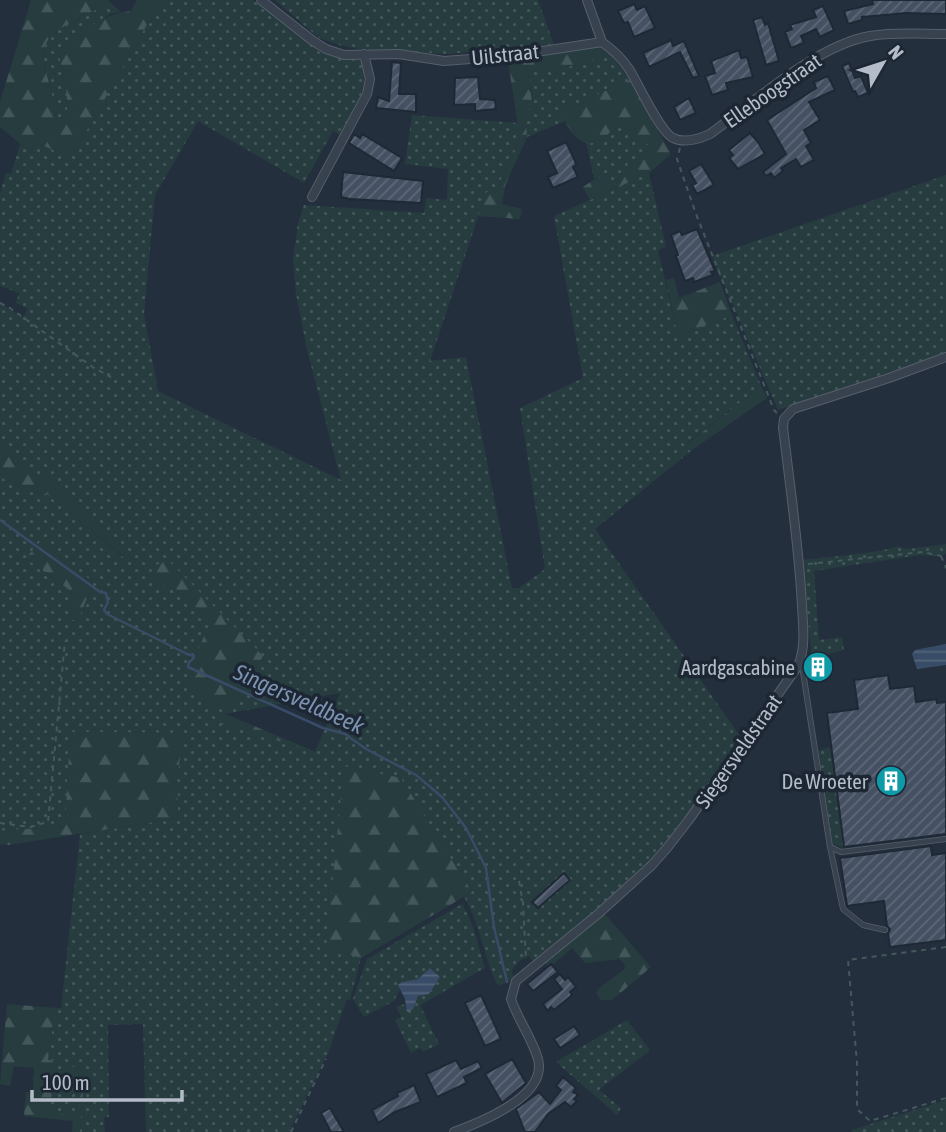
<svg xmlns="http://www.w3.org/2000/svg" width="946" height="1132" font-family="'Asap Condensed',sans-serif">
  <defs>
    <pattern id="grass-dots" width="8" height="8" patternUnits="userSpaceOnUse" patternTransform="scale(1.75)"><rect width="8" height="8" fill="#263c3f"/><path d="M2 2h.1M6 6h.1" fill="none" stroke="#435659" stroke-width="1.8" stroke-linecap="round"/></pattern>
    <pattern id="forest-firs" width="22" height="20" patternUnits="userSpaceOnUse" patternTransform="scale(1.75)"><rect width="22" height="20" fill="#263c3f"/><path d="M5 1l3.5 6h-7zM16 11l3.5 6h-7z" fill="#435659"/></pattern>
    <pattern id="water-rules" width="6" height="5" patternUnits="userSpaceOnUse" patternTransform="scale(1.75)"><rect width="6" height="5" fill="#394c67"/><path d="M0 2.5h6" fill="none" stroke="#53647b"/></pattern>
    <pattern id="building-hatch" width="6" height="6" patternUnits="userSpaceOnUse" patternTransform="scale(1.75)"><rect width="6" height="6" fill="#455162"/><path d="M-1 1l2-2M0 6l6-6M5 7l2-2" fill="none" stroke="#5d6877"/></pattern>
  </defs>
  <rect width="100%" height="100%" fill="#242f3e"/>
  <path fill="url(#grass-dots)" fill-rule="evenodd" d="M108,0L121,12L110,14L59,51C61,76 73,99 64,123L60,125L55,121C54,114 55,106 53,99C47,65 29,44 70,23C81,17 101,9 108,0Z
    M161,0H253L320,52L334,57L360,60L364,64C367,94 354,110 340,135L333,131L304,183L198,121L155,195L144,314L158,391L341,480L307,350L296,294L293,259L298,223L304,205L424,213L426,198L447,200L448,169L405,164L412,115L518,123L520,138L505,165L498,192L486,193L430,361L466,357L512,588H519L545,569L520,408L583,378L554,216L649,173L666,247L658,250L678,336L732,315L761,386L687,443L692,450L595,529L742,739C714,778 688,820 655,856C620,896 576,930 534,963L529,956L519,961L512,970L513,976L510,981L498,986C483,957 481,925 464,897L471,892L326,948L361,958L350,1000L347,999L329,1051L289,1132H146L143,1024L108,1025L109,1117H104L105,1132H80L84,1068L72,1067L78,1077L75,1116L49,1114L57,1061L48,1060L55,1008H61L80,834L178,818L177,775L185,733L70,732L65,826L0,831V474L6,481L27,491L47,494L124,558L130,553L62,485L47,475H34L0,447V303L23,317L28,309L16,303L19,293L0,286V193L6,173L11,174L20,144L30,152L34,142L71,157ZM40,542L93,582L72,620V592L27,559ZM168,561L263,656L213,706L187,691L210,626L189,599L160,583L151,572ZM340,693L315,752L225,714Z
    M275,0H538L554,45L447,54L359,49L339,45L319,38Z
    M606,51L614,58L630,80L561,111L565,121L527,137L525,111L533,100L528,72L586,64Z
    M624,126L649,145V150L630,162L618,178L607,184L598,177L594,178L586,142C602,143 609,129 624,126Z
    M946,175V353L778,410L712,256Z
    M946,544V554L933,556L920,555L814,571L819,640L842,637L844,650L812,659L802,560C819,558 888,552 897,546L907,549Z
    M830,747L845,848L834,845L829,839L817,751Z
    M462,904C474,923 478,945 485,968L420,1005L439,1044L423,1052L420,1048L411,1053L395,1020L401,1017L396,1007L405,1004L407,1011L418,996L429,994L440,977L430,968L418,979L398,985L400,989L394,1001L364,1017L353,999L367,959Z
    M627,1020L650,1050L599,1090L621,1108L617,1115L556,1062Z
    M946,1100V1132H852V1130Z"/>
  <path fill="url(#forest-firs)" d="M31,0H108C101,9 81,17 70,23C29,44 46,64 53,99C55,106 54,114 55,121L60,125L64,123C73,99 61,76 59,51C78,32 104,14 131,11L137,0H161L71,158L35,142L30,152L0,127V102Z
    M598,46L606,51L586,64L528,72L533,108L525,111L527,137L505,186L502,204L522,209L520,219L478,216L486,192H498L505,165L520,138L508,61Z
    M630,80L671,154L649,173L590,200L583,187L598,177L607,184L618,178L630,162L649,150V145C642,142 626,127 622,127C613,126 607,137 599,141C579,151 566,125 560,111Z
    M674,278L679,298L720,282L732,315L678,336L666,280Z
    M761,386L767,398L692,450L687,444Z
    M0,447L34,475H47L62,485L130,553L125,558L47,494L27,491L6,481L0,474Z
    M40,542L93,582L78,621L72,620V592L26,558Z
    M168,560L263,656L242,693L228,707L213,706L187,692L193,660L209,626L189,599L160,583L151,572L156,565Z
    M225,714L316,752L222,724Z
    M70,732L185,733L177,775L178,818L9,845L0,844V831L65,826Z
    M344,766L401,778L472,892L361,958L326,948Z
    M604,913L651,967L612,1000H601L596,993L600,987L625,969L624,963L619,959L585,963L572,948L550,967L544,962Z
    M7,1004L55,1008L48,1060L57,1061L49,1113L75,1116L78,1078L71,1077L72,1067L85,1068L80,1132H72L73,1121L24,1116L26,1092L33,1093L34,1068L14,1066L10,1086L0,1084Z"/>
  <path fill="url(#water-rules)" d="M946,644V665L917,669L912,654L915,650Z
    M430,968L440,977L429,994L418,996L413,1009L407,1012L405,999L398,985L402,982L418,979Z"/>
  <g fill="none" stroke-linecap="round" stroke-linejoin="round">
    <path stroke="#394c67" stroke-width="2.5" d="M0,520L100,592L106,593L108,602L104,610L107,614L187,654L194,656L193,659L189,662L188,667L323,728L345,734L366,749L416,775L442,797L466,828L486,868L494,927L507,982"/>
  </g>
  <path fill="url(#building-hatch)" stroke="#1f2835" stroke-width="2" d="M872,0H946V14L906,13L874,16L862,17V20L848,24L844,11L873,4Z
    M634,4L637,10L645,6L655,28L634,37L628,22L624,23L618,11Z
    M823,6L834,30L820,37L816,29L801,36L804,43L791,48L785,32L792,29L790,25L816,17L813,10Z
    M762,17L765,25L768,23L779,61L766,65L753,20Z
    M671,40L673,46L684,41L699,76L693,78L680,52L649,67L643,53Z
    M739,50L741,58L747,57L753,77L726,83L728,90L712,95L705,76L715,73L711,61Z
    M392,62L401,63L399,94H416V112L376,108L378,97L389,101Z
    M849,63L855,78L861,76L868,93L858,97L855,91L853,92L842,66Z
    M828,76L835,90L809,102L820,120L804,130L811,143L806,146L814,160L801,167L796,159L781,168L783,171L774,178L771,173L766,176L763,172L786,154L767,120L816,88L814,82Z
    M478,77L480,99L495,100L496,109L475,111V104L454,105L455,78Z
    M689,98L696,113L680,120L674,107Z
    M750,133L758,142L765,154L738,169L729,158L733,155L729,150Z
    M354,134L360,138L362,134L402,158L394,171L349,143Z
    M566,142L575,161L576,165L573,167L578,177L553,188L548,177L557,173L547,151Z
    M701,164L714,185L697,194L692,185L696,183L689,171Z
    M343,172L423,181L421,203L350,199L341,197Z
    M697,229L715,271L711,272L713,275L694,282L693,278L685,281L676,256L678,255L671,235L680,231L682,235Z
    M888,675L890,689L914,686L916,702L936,699L937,703L946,702V834L844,847L827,713L858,709L854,680Z
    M931,846L932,855L946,853V940L890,947L888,934L890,929L887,926L884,901L847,906L840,858Z
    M564,873L570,880L538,908L532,902Z
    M551,964L558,972L533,991L527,984Z
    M560,974L565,980L568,977L576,987L570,992L572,995L554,1010L551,1007L548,1011L543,1004L562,989L554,979Z
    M481,995L501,1039L485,1046L465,1003Z
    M574,1026L580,1035L560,1048L554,1039Z
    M512,1059L526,1083L502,1103L485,1074Z
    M456,1060L461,1069L478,1061L482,1068L464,1077L467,1083L437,1097L426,1074Z
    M563,1077L576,1088L573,1092L578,1095L574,1099L577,1101L571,1107L565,1102L548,1114L535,1132H525L516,1109L539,1092L550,1104L561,1090L556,1086Z
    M414,1085L421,1102L395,1112L378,1123L372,1110L398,1096L397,1093Z
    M330,1108L344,1132H331L321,1113Z"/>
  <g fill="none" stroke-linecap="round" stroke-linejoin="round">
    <g stroke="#565f6c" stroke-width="6">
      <path id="service" d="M801,659L830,847L843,909L863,925L885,930
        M830,847L841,852L946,839"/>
    </g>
    <g stroke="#565f6c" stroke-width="10">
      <path id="minor" d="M261,0L313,41L326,49L344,55L399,54L444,61L510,56L602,42
        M587,0L602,42
        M602,42C613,50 622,58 629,69C638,83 660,132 673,138C685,144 699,139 710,134C754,102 817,45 870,36C895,32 921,34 946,34
        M312,197L367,94L370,79L364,54
        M454,1132C481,1122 548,1096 538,1059C532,1038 518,1020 511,999L516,981L598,914L652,865L667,848L688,821L798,666C806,647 803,626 802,606C799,546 790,487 783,427L784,419L793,409L889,378L946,357"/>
    </g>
    <path stroke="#44595c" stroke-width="2" stroke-dasharray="5 5" stroke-linecap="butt" d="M680,148L677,159L696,214L774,410L777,413
      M0,303L10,308L94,368L111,377
      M941,556L946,568
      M808,564L923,552L941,556L946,553
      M0,823L30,827L48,822L65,641
      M519,881L523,903L526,960
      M946,947L848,960L857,1063V1109L870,1121L946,1098
      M291,1132L326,1059"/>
    <use href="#service" stroke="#38414e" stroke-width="4.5"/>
    <use href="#minor" stroke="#38414e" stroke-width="8"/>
  </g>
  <defs>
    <g id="building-disc" transform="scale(1.575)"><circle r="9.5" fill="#0f9aa8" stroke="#1d2633"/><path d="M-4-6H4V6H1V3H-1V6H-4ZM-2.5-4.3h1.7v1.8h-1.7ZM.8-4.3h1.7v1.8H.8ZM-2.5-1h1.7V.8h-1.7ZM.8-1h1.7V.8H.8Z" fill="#fff"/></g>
  </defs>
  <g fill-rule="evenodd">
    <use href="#building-disc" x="818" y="667"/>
    <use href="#building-disc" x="891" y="781"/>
  </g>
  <g text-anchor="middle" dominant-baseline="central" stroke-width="7" stroke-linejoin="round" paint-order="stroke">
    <g font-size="21" fill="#b4bcc9" stroke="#1d2633">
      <text transform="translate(505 54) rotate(-6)">Uilstraat</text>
      <text transform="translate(772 90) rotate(-35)">Elleboogstraat</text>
      <text transform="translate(738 751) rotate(-55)">Siegersveldstraat</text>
    </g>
    <g font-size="21" fill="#b4bcc9" stroke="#1d2633" text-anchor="end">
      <text x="795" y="667">Aardgascabine</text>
      <text x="868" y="781">De Wroeter</text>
    </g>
    <g font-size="23" font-style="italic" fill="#7c92b1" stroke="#1d2633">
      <text transform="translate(299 699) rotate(24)">Singersveldbeek</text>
    </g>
  </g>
  <g transform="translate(883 63) rotate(51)" stroke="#1d2633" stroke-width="5" paint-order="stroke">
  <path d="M0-5L12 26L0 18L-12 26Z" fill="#b4bcc9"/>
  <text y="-10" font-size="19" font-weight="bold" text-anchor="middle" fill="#b4bcc9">N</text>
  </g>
  <path d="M32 1090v10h150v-10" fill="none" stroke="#b4bcc9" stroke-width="3.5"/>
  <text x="42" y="1090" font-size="21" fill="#b4bcc9" stroke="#1d2633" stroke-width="5" paint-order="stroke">100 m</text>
</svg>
